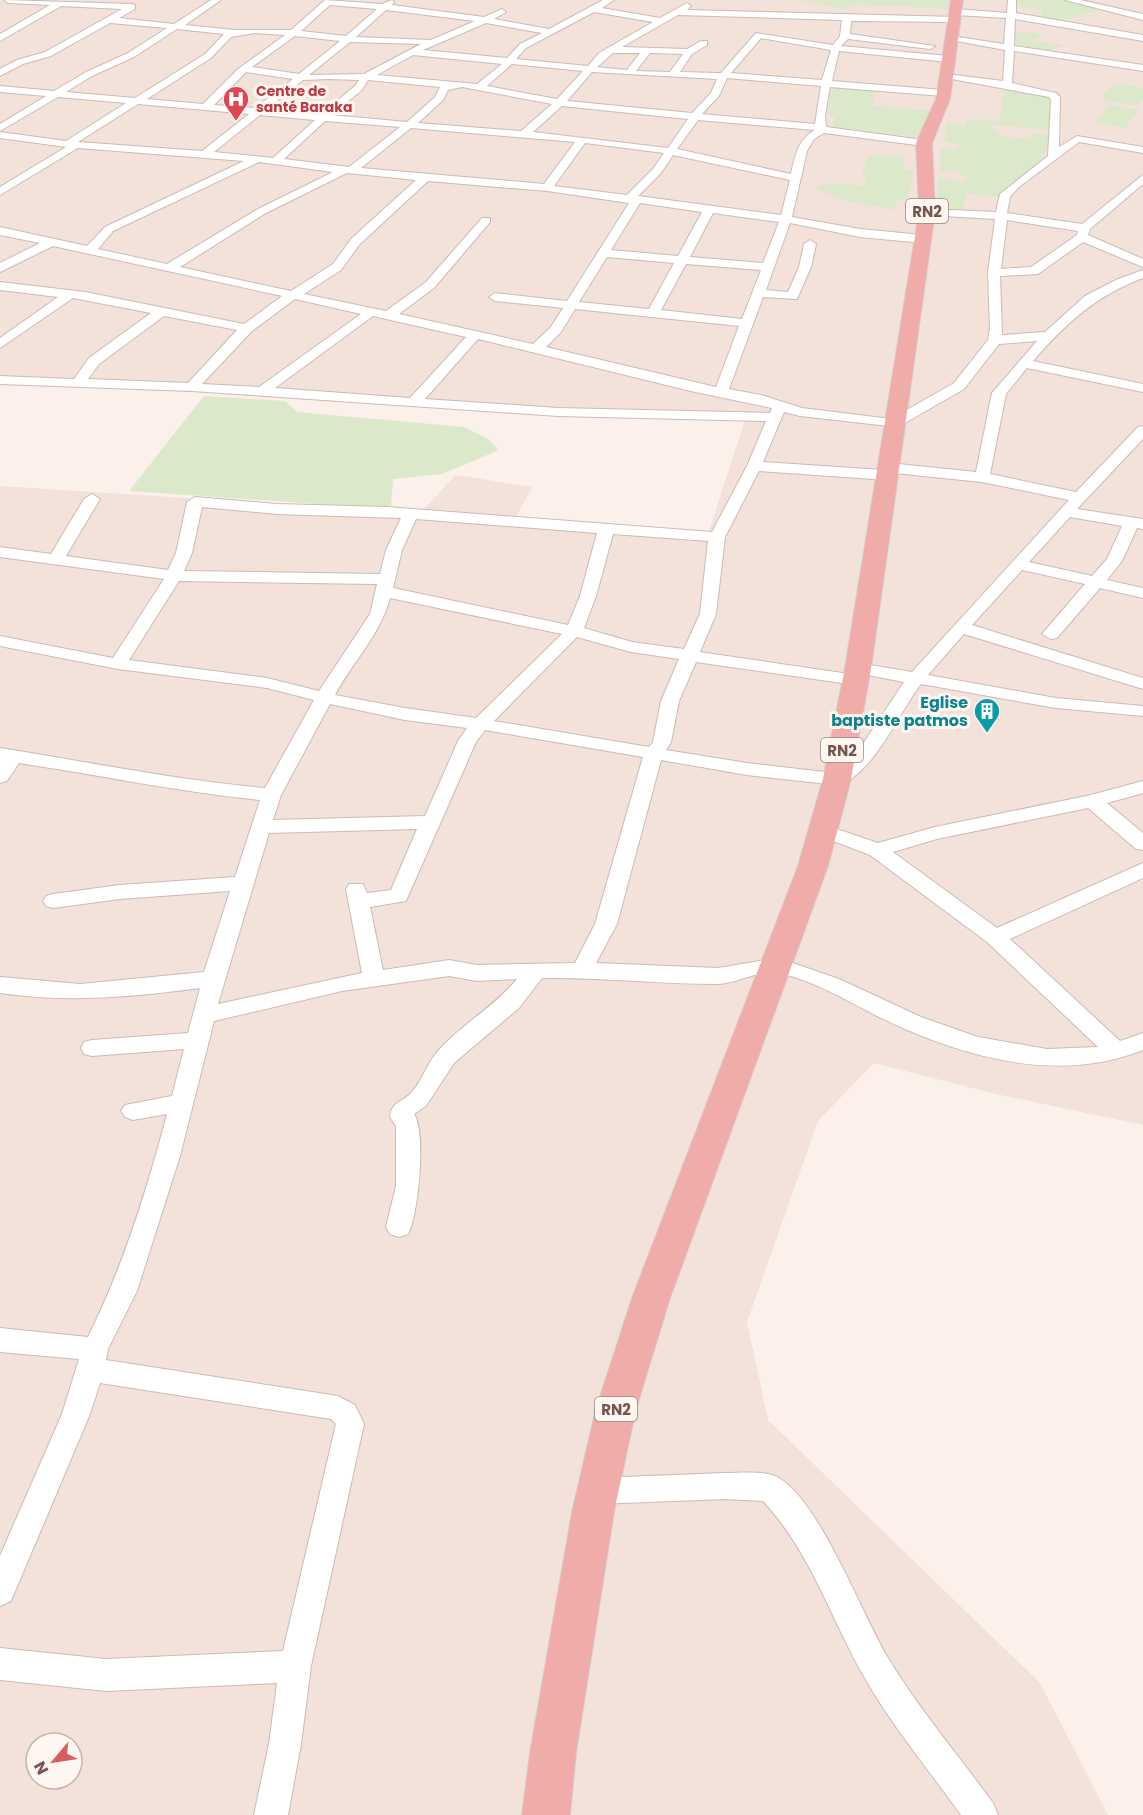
<svg xmlns="http://www.w3.org/2000/svg" width="1143" height="1815" font-family="Poppins,sans-serif">
  <rect width="100%" height="100%" fill="#fbf1ea"/>
  <path fill="#f2e2d9" fill-rule="evenodd" d="M0,0H1143V1125L996,1094L874,1063L818,1121L747,1322L768,1420L1040,1683L1108,1815H0V486L420,513L456,475L532,487L515,519L708,534L745,420L598,416L203,392L0,385ZM36,1743H72V1779H36Z"/>
  <path fill="#dce8ca" d="M798,0H951L952,9L851,4L847,10Z
    M1016,0H1063L1102,9L1060,22L1040,17L1043,10L1016,6Z
    M1016,32L1046,34L1032,40L1063,45L1047,51L1011,45Z
    M1118,84L1143,88V98L1137,106L1103,100L1105,97L1102,96L1111,85Z
    M833,86L877,88L872,106L932,111L929,138L832,127L835,118L827,114Z
    M1005,86L1049,95L1051,130L998,125L987,127L998,131L1002,136L1031,139L1030,134L1049,135C1048,169 1019,174 999,197L969,194V188L962,211L937,209L939,177L964,183L966,187V183L962,182L968,178L956,172L939,171L941,148L957,149L960,145L945,141L946,123L965,125L967,119L999,121Z
    M1109,105L1139,110L1125,128L1095,122Z
    M869,155L904,157V169L914,170L907,200H898L894,210L844,200L811,187L840,183L863,186L867,178L861,176Z
    M204,396L285,401L297,412L464,427L487,438L499,450L442,474L393,479L391,509L129,491Z"/>
  <g fill="none" stroke-linecap="round" stroke-linejoin="round">
    <g stroke="#cebab4" stroke-width="2">
      <path id="minor" d="M4,0L132,4L135,5V9L119,18L174,24L211,0H221L185,25L235,30H291L325,0L382,4L392,0L394,2L392,5L484,17L502,9L506,12L494,19L549,29L603,0H614L602,8L660,18L687,3L691,6L687,10L957,17V21L954,22L851,21L850,34L935,46L930,49L848,39L841,46L948,56L953,59L948,62L839,51L832,81L943,90L948,93L943,96L830,87L825,115L826,127L924,140L929,143L924,146L824,133L814,139L807,151L792,217L860,229L923,235L929,239L923,243L860,237L790,223L766,290L788,292L799,267L804,244L810,240L816,244L811,267L797,299L763,297L729,389L761,395L802,408L891,419L954,383L988,340L990,328L988,273L995,219L927,215L921,212L927,209L996,212L1000,194L1048,156L1051,100L1049,97L941,77L946,74L1003,81L1005,50L946,39L951,36L1004,44L1006,18L956,15L952,12L956,9L1007,13L1008,0H1016V13L1143,35V41L1015,19L1014,46L1143,65V71L1014,51L1012,83L1056,93L1060,97L1059,147L1077,136L1143,147V153L1079,142L1019,187L1010,197L1007,213L1082,224L1143,175V184L1090,229L1088,235L1143,259V267L1083,242L1038,274L1000,276L1002,335L1045,332L1085,296L1118,279L1143,270V278C1097,295 1065,324 1033,361L1143,384V392L1027,368L1006,394L990,474L1076,492L1138,427L1143,426V439L1077,509L1143,519V529L1137,528L1122,561L1107,580L1143,588V598L1100,588L1057,638L1051,639L1042,634L1085,584L1022,570L972,625L1143,678V689L964,634L928,675L1056,698L1143,706V716L1056,708L921,684C899,712 873,776 837,785L747,775L661,760L617,924L596,963L718,968L778,958L839,979L921,1017L978,1037L1047,1049L1098,1047L987,942L870,855L815,834L812,830L815,826L822,824L878,843L935,827L1091,795L1143,781V793L1107,803L1143,833V850L1136,849L1088,808L937,839L893,852L997,928L1143,863V878L1010,939L1120,1041L1143,1033V1050C1056,1085 959,1056 877,1016C848,1001 809,978 777,973C758,970 738,983 719,984C660,984 601,977 542,978L519,1008L454,1063L426,1106L414,1114C426,1131 419,1213 408,1234L399,1237L390,1234L386,1227L396,1186V1126L390,1117C392,1102 400,1103 410,1094C422,1082 427,1063 438,1051C462,1024 494,1007 517,979L477,981L449,976L342,991L214,1021L180,1156L137,1291L108,1349L106,1360L338,1396L355,1405L364,1424L311,1666L301,1744L288,1815H254L269,1744L277,1683L106,1691L0,1680V1648L106,1659L283,1651L336,1424L331,1419L100,1383L90,1414L11,1601L0,1606V1556L62,1414L79,1359L0,1352V1328L88,1337C123,1267 147,1190 167,1114L133,1120L125,1117L121,1111L125,1105L172,1096L184,1049L92,1056L84,1054L81,1048L84,1042L92,1040L188,1033L200,988C133,997 67,1003 0,993V977L80,984L204,972L230,891L120,899L53,908L46,906L43,901L46,896L53,894L120,885L235,877L260,800C179,792 99,775 19,763L7,781L0,783V748C88,762 176,780 265,788L314,700L267,688L118,669L0,646V636L113,658L164,579L0,557V547L51,554L84,499L92,494L100,499L66,556L168,570L176,553L187,502L195,497L277,504L387,507L712,532L747,466L766,421L558,416L192,391L0,384V376L74,379L89,358L151,313L73,298L0,348V338L58,297L0,290V282L85,292L244,324L282,296L53,246L0,272V263L40,243L0,235V227L87,246L105,227L244,161L78,148L0,195V187L66,147L0,138V132L66,141L126,103L58,97L0,131V124L46,96L0,92V86L54,91L86,72L128,53L167,28L110,23L51,56L23,64L0,76V69L17,60L45,52L122,9L61,6L0,41V34L50,5L8,3ZM330,5L377,9L346,36L301,31ZM386,10L475,21L431,40L356,37ZM594,12L653,22L599,53L588,66L516,59L526,48ZM678,15L842,20L840,36L833,45L756,33L721,73H717L680,72L692,54L707,45V41H701L687,49L622,47ZM486,23L542,33L520,44L507,58L423,50ZM177,29L224,34L205,54L135,98L66,92L92,76L134,57ZM254,33L285,35L238,69L203,104L147,99L211,58L231,37ZM295,36L340,41L299,74L252,67ZM761,38L831,50L822,80L731,73ZM350,42L421,44L364,74L309,75ZM613,53H640L627,70L597,67ZM650,53L683,54L670,72L636,71ZM413,55L502,64L477,84L377,75ZM512,64L583,71L557,99L487,86ZM246,72L293,79L255,108L214,105ZM592,72L717,79L711,93L692,113L567,101ZM727,78L821,86L815,124L702,114L719,96ZM329,79L359,80L355,86L321,114L267,109L303,80ZM368,80L440,87L435,97L407,122L331,115L362,90ZM462,87L552,104L521,131L418,123L443,100L448,90ZM138,104L249,114L202,151L78,142ZM562,106L688,119L668,148L533,132ZM260,115L315,120L273,158L214,152ZM698,120L815,130C798,139 795,156 791,174L677,149ZM325,121L400,127L349,167L284,159ZM411,128L575,142L544,184L361,168ZM585,143L664,153L653,169L627,195L554,186ZM673,155L790,180L781,215L638,196L661,173ZM259,162L333,172L258,209L167,264L98,249L113,231ZM347,173L416,180L351,239L333,264L291,291L180,267L266,213ZM428,181L547,191L629,203L567,301L495,293L489,297L495,301L563,308L551,327L533,344L399,314L434,288L490,222V218H482L426,282L386,311L304,294L341,270L359,245ZM640,203L702,212L678,256L611,250ZM713,213L779,222L763,263L690,257ZM1007,220L1078,231L1077,235L1031,267L1001,269ZM607,257L674,263L649,309L579,302ZM686,264L761,270L742,319L661,310ZM295,299L361,314L259,387L202,384L252,331ZM575,309L739,326L716,387L546,347L561,332ZM164,316L237,330L188,383L88,379L99,364ZM373,316L466,337L410,398L275,388ZM478,339L695,392L772,408L770,413L558,408L425,399ZM1037,341L992,393L976,472L889,463L884,465L883,470L763,462L784,412L800,416L898,427L964,389L999,344ZM759,471L888,480L893,478L894,473L982,482L1069,500L912,672L858,663L852,664L849,668L852,672L904,682L865,741L833,773L747,763L666,750L671,742L679,701L696,662L856,685L865,680L856,675L700,652L716,614L725,537ZM202,507L277,514L401,518L386,550L380,574L184,571L192,553ZM1070,517L1122,526L1107,559L1092,576L1029,562ZM416,519L597,533L580,596L568,625L393,588L402,550ZM613,534L708,541L700,614L684,649L632,642L584,628L596,596ZM179,581L377,584L370,614L319,691L267,678L129,660ZM390,598L562,634L476,718L405,708L335,695C352,663 382,632 390,598ZM577,637L631,652L679,659L661,701L653,742L649,747L494,721ZM330,704L405,720L467,728L458,741L425,816L273,820L281,795ZM485,730L643,757L595,924L575,963L477,965L449,960L383,970L370,907L406,901L476,742ZM417,829L391,890L367,893L363,884H349L346,889L362,973L218,1004L269,833Z
        M1065,0H1080L1143,14V20Z
        M725,1473C741,1473 765,1470 779,1478C820,1502 862,1615 888,1658C919,1709 958,1755 993,1803L998,1815H961C929,1770 893,1727 866,1680C831,1620 811,1552 763,1501L725,1499L597,1504L587,1500L583,1491L587,1482L597,1478Z"/>
    </g>
    <g stroke="#d8cfce" stroke-width="2">
      <path id="highway" d="M951,0H963L950,99L932,143L935,212L871,668L851,779L828,866L670,1298L636,1409L614,1512L576,1753L570,1815H522L530,1753L572,1512L596,1409L632,1298L798,866L823,779L845,668L919,212L916,143L936,99Z"/>
    </g>
    <use href="#minor" fill="#fff" fill-rule="evenodd"/>
    <use href="#highway" fill="#efaca8" fill-rule="evenodd"/>
  </g>
  <defs>
    <g id="hospital-pin" transform="scale(1.35)"><path d="M0 17L-7.5 6A9.5 9.5 0 1 1 7.5 6Z" fill="#e0444e" stroke="#fef6f1"/><path d="M-5-5h3v3.5h4V-5h3V5h-3V1.5h-4V5h-3Z" fill="#fff"/></g>
    <g id="building-pin" transform="scale(1.35)"><path d="M0 17L-7.5 6A9.5 9.5 0 1 1 7.5 6Z" fill="#0f9aa8" stroke="#fef6f1"/><path d="M-4-6H4V6H1V3H-1V6H-4ZM-2.5-4.3h1.7v1.8h-1.7ZM.8-4.3h1.7v1.8H.8ZM-2.5-1h1.7V.8h-1.7ZM.8-1h1.7V.8H.8Z" fill="#fff"/></g>
  </defs>
  <g fill-rule="evenodd">
    <use href="#hospital-pin" x="236" y="99"/>
    <use href="#building-pin" x="987" y="711"/>
  </g>
  <g text-anchor="middle" dominant-baseline="central" stroke-width="6" stroke-linejoin="round" paint-order="stroke">
    <g font-size="14" font-weight="bold" fill="#be3a42" stroke="#fef6f1" text-anchor="start">
      <text x="256" y="91">Centre de<tspan x="256" dy="16">santé Baraka</tspan></text>
    </g>
    <g fill="#fef6f1" stroke="#9d8580" stroke-width="1.5">
      <rect x="906" y="199" width="42" height="24" rx="4.5"/>
      <rect x="821" y="738" width="42" height="24" rx="4.5"/>
      <rect x="595" y="1397" width="42" height="24" rx="4.5"/>
    </g>
    <g font-size="15" font-weight="bold" fill="#745550">
      <text x="927" y="211">RN2</text>
      <text x="842" y="750">RN2</text>
      <text x="616" y="1409">RN2</text>
    </g>
    <g font-size="16" font-weight="bold" fill="#0d838f" stroke="#fef6f1" text-anchor="end">
      <text x="968" y="702">Eglise<tspan x="968" dy="18">baptiste patmos</tspan></text>
    </g>
  </g>
  <g transform="translate(54 1761) rotate(241)"><circle r="28" fill="#fef6f1" stroke="#c7b6b1" stroke-width="1.5"/>
  <path d="M0-4.5L10 22L0 15L-10 22Z" fill="#d85f5c"/>
  <text y="-9" font-size="16" font-weight="bold" text-anchor="middle" fill="#745550">N</text>
  </g>
</svg>
